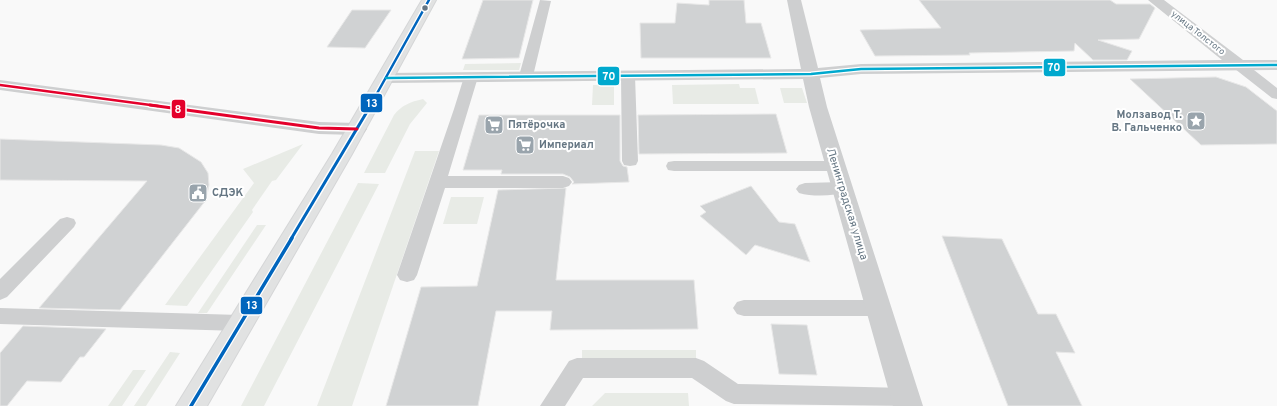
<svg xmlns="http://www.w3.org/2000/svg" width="1277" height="406" font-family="Overpass,sans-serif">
  <rect width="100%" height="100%" fill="#f9f9f9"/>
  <path fill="#e8ebe6" d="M521,63L519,70H463L465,64Z
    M739,84L740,88H755L759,104H673L672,85Z
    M593,85H614V105H592Z
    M780,88H802L807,103H784Z
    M423,99L427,103L410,124L385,173H364L394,115C402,105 410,102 423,99Z
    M303,144L276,180L272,181L252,210L253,212L187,306L165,305L254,183L243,169Z
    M415,151H439L352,406H317Z
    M358,183L379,184L264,406H241Z
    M451,197H484L477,224H443Z
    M257,225H266L207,313H198Z
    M582,350H696V361H582Z
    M170,352L180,353L146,406H134Z
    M133,370H146L122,406H108Z
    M605,393H688L689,406H592Z"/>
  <path fill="#d0d2d3" stroke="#e8e8e8" d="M483,0H533L519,58L462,59Z
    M709,0H744L746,23H761L771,58H641L640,23H675L677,3L709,5Z
    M919,0H1110L1116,4H1150L1155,8L1139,39L1098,40L1132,51L1127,60H1093L1075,43L1074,51L969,53L970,55L875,56L860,30L941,28Z
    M352,10H391L365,48L327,47Z
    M1216,77L1246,87L1277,111V144L1201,145L1130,79Z
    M776,114L787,153L639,154L638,115Z
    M479,115H620V161L623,166L627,167L629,182L572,184L574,182L570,177L563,174H501L502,170H463Z
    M0,139L161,145L179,148L201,162L208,173L209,185L206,200L120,310L39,308L147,181L0,180Z
    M751,186L779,222L795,224L810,262L755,245L746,255L700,216L706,212L700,206Z
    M566,188L556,280H694L698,329L550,330L552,311H496L478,406H386L421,287L477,286L498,190Z
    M942,236L1002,239L1038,314H1056L1075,353L1056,352L1082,406H1008Z
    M771,324L807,325L817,375L779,374Z
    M23,326L106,329L84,357H80L61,382L27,381L7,406H0V353Z"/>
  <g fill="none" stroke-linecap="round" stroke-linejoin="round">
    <g stroke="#d5d6d7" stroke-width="2">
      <path id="secondary" d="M422,0H436L352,154L207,406H176L332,154Z"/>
    </g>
    <path fill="#cecfd0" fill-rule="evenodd" d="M540,0L551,1L533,76L531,79L526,80L521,79L519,76Z
      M1240,62L1245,63L1277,88V99L1272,98L1235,69L1233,66L1235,63Z
      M628,72L633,73L635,76L638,161L636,165L630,166L624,165L622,161L621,76L623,73Z
      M471,73L476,74L478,77L448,176H563L569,178L572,182L569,186L563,188H445L417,275L414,280L407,282L400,280L397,275L454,109L464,77L466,74Z
      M674,161H836L842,162L844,166L842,170L836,171H674L668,170L666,166L668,162Z
      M842,182L848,184L851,188L848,192C834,196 813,197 799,193L796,189L799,185L805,183Z
      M67,217L74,219L76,223L74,227L7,297L0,300V279L60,219Z
      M744,300H878L885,302L889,308L885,314L878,316H744L737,314L733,308L737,302Z
      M0,308L240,315L248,317L251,323L248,329L240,331L0,324Z
      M577,358H696L704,361L738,384L905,388L913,391L917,398L913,405L911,406L734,404L726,401L692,378H583L565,406H540L569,361Z"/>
    <path fill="#cecfd0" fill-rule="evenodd" d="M787,0H801L818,68L861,64L1222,60L1148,0H1164L1243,60H1277V70L861,74L820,78L827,107L923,406H893L809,107L803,79L386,83L380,82L377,78L380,74L386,73L801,69Z
      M0,80L319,122L357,123L364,125L367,129L364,133L357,135L319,134L0,90Z"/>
    <use href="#secondary" fill="#e1e2e2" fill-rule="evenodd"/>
    <g stroke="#fff" stroke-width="5">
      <path id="bus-1-far2" d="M370,106L429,0"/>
    </g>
    <g stroke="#fff" stroke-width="6">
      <path id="bus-1-far1" d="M291,239L371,105"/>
    </g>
    <g stroke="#fff" stroke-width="6">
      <path id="bus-1" d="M191,406L292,238"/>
    </g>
    <g stroke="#fff" stroke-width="5">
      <path id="bus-2" d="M386,78L811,74L861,69L1277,65"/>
    </g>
    <g stroke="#fff" stroke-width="5">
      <path id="bus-3-far1" d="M0,85L158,106"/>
    </g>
    <g stroke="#fff" stroke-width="6">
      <path id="bus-3" d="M150,105L319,128L357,129"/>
    </g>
    <use href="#bus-1-far2" stroke="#0065bd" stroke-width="2.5"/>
    <use href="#bus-1-far1" stroke="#0065bd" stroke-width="3"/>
    <use href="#bus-1" stroke="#0065bd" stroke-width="3.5"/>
    <use href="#bus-2" stroke="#00a9ce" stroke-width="2.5"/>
    <use href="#bus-3-far1" stroke="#e4002b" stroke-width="2.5"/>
    <use href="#bus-3" stroke="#e4002b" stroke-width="3"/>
  </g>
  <defs>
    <g id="sight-square" transform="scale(1)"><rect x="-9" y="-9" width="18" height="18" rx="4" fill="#99a4ac" stroke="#fff"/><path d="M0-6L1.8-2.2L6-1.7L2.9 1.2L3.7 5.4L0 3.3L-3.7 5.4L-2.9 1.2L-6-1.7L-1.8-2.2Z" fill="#fff"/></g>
    <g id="supermarket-square" transform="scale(1)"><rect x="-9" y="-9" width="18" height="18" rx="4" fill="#99a4ac" stroke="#fff"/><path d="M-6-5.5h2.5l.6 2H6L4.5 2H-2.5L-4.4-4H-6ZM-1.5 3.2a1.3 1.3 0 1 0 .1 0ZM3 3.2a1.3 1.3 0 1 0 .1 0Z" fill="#fff"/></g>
    <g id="civic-square" transform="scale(1)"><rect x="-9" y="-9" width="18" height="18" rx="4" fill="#99a4ac" stroke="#fff"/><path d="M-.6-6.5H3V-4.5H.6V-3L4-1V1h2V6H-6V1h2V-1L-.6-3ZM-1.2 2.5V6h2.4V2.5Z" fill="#fff"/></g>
  </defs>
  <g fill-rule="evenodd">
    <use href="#sight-square" x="1196" y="121"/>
    <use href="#supermarket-square" x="494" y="125"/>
    <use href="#supermarket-square" x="525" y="145"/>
    <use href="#civic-square" x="198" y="193"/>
  </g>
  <circle fill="#657683" stroke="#fff" stroke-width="1.5" cx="425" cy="8" r="3.5"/>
  <g text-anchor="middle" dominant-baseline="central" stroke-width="4" stroke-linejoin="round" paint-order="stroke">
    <g font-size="9" fill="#657683" stroke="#fff">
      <text transform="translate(1198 33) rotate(38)">улица Толстого</text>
    </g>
    <g font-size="11" font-weight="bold" fill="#657683" stroke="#fff" text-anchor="start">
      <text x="1182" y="115" text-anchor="end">Молзавод Т.<tspan x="1182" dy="13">В. Гальченко</tspan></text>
      <text x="508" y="125">Пятёрочка</text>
      <text x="539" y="145">Империал</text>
      <text x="212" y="193">СДЭК</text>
    </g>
    <g font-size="11" fill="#657683" stroke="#fff">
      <text transform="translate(847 204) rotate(73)">Ленинградская улица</text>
    </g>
  </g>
  <g stroke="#fff" stroke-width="1.5">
    <rect x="1043" y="58" width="23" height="19" rx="4" fill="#00a9ce"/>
    <rect x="597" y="66" width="23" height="20" rx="4" fill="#00a9ce"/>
    <rect x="360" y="93" width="23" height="20" rx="4" fill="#0065bd"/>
    <rect x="171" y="99" width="15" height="20" rx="4" fill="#e4002b"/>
    <rect x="240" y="296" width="23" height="19" rx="4" fill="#0065bd"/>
  </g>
  <g font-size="11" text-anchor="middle" font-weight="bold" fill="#fff">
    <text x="1054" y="71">70</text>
    <text x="609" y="80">70</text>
    <text x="372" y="107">13</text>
    <text x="178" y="113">8</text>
    <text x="252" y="309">13</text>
  </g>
</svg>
